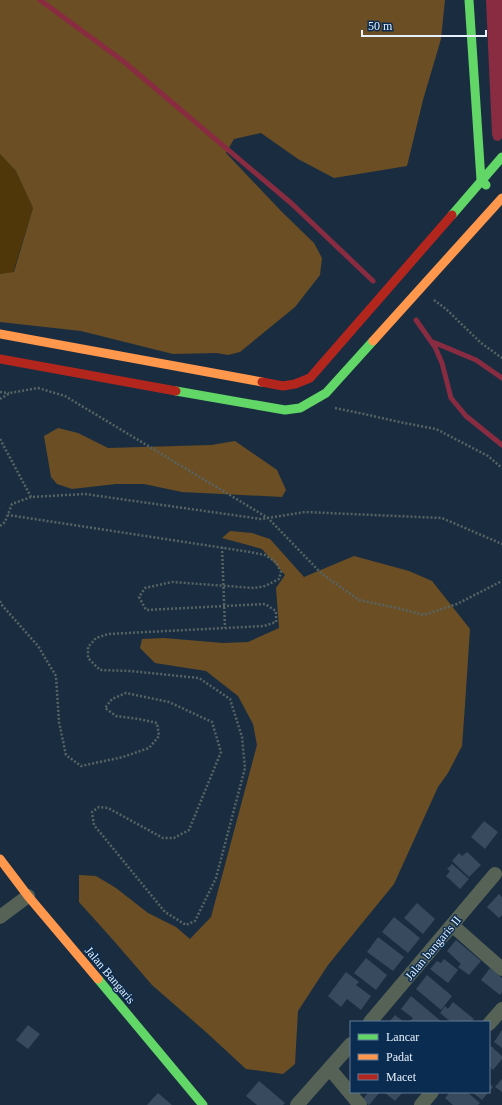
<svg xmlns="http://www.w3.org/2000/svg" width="502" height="1105" font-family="'Times New Roman',serif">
  <rect width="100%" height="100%" fill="#1a2d40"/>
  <path fill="#503709" d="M0,154L16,171L33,208L13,273L0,274Z"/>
  <path fill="#6b4e23" d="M0,0H445L441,39L423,100L407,166L334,178L298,159L261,133L234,139L226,153L281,211L314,243L322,258L320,275L295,307L240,352L228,355L217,353L173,354L81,331L0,322V274L14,272L33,208L16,171L0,154Z
    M58,428L78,433L108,448L211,445L235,441L277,470L286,490L282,497L182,492L144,484H116L72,489L57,484L51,477L44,436Z
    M230,531L252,533L270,539L304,577L354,556L409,571L432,581L470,629L465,705L462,746L448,773L438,787L394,884L328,965L298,1011L295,1064L283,1074L246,1069L207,1033L152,985L114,941L79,902V875L96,876L116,888L148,913L176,927L190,939L211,917L257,745L253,724L238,696L206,671L155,663L140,648L142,639L164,638L223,643L248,642L279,628L276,588L285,575L262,549L222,538Z"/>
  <path fill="#892c41" d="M486,0H502V138L499,141L494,140L492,134Z"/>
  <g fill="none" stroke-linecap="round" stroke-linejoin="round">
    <path stroke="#892c41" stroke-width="5" d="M40,0L123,61L291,203L373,281
      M416,320L435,347L442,363L451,398L466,416L502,445
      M433,342L476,360L502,378"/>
  </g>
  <path fill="#384a5d" d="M484,821L498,832L485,849L471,837Z
    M467,852L481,865L469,877L452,861L459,853L462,856Z
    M452,864L469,879L460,889L446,876L450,871L447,869Z
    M499,894L502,897V915L499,918L487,907Z
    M417,903L435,919L423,934L404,918Z
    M394,917L420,938L408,953L382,932Z
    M378,937L404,957L393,971L367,952Z
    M456,940L481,961L469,975L458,967L461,964L447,951Z
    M366,958L387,975L376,990L354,973Z
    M444,959L458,970L448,983L430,969L437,961L441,963Z
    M490,968L502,978V992L500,995L481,980Z
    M346,972L359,982L356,985L371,996L361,1010L347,999L341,1007L328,996Z
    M427,975L452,996L441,1010L416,989Z
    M411,996L442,1022H409L413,1018L401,1009Z
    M453,1002L474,1019L471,1022H451L440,1013L445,1006L448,1009Z
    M395,1015L404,1022H389Z
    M28,1025L40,1034L28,1049L16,1040Z
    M502,1030V1048L494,1042Z
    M491,1046L502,1056V1059L493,1070L489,1066V1048Z
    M502,1079V1092L495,1087Z
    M259,1081L285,1103L283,1105H257L246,1096Z
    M489,1083L493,1087L482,1100L472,1092H489Z
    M369,1092H380L369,1105L362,1100Z
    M384,1092H403L395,1101Z
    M450,1092H467L480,1103L478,1105H453L445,1098Z
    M158,1093L172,1105H147Z"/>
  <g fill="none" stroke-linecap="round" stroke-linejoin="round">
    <path stroke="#576463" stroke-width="2.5" stroke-dasharray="2 2" stroke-linecap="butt" d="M434,300L446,309L481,343L502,358
      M0,392L9,393
      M0,399L10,393L38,388L65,396L268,518L322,574L359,600L397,608L424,615L457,604L502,581
      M335,408L364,414L404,423L436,429L488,456L502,468
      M0,439L31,497
      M0,526L5,522L12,504L31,497L85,494L261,519L305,512L442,518L502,544
      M222,547L225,628
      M0,601L1,604L38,646L56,676L59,722L66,755L81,766L123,757L149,748L159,736L157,723L139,719L116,716L105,708L112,699L126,693L169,702L212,722L221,752L189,830L174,838H163L108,808L99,807L92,812L94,825L165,912L186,925L195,921L216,878L245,768L242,737L230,699L199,678L130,671L100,670L88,658V647L96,638L108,634L264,626L276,622V611L265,604L146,610L139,597L145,588L172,582L254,588L265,586L279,579L281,572L276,562L265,555L250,552L8,515"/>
    <path stroke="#576256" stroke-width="14" d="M0,917L28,896
      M452,925L502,969
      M370,1022L495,874
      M489,1024L502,1009
      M330,1069L360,1105
      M297,1105L351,1044
      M421,1105L432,1092"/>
    <path stroke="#63d668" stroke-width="9" d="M469,0L481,180L486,185
      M452,215L502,157
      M176,391L285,410L300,408L326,393L373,341
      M98,979L203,1105"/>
    <path stroke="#ff974d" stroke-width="9" d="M0,334L262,382
      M373,341L502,198
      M0,859L28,896L98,979"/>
    <path stroke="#b3261e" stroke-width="9" d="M0,359L176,391
      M262,382L283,386L295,384L310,378L452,215"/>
  </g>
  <g text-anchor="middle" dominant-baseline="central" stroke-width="3" stroke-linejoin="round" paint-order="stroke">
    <g font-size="12" fill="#e7f1fd" stroke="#0a2c50">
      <text transform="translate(433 948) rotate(-50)">Jalan bangaris II</text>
      <text transform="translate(110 975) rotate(50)">Jalan Bangaris</text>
    </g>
  </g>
  <rect x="350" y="1021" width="140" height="72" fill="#0a2c50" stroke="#627b95"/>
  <rect x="358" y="1034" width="20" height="6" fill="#63d668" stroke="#627b95"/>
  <text x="386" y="1041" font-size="12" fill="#e7f1fd">Lancar</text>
  <rect x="358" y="1054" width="20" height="6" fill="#ff974d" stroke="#627b95"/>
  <text x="386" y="1061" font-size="12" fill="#e7f1fd">Padat</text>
  <rect x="358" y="1074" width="20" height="6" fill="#b3261e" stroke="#627b95"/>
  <text x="386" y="1081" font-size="12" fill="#e7f1fd">Macet</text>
  <path d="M362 30v6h124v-6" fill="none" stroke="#e7f1fd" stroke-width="2"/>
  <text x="368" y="30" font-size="12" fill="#e7f1fd" stroke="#0a2c50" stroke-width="3" paint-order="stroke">50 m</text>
</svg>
